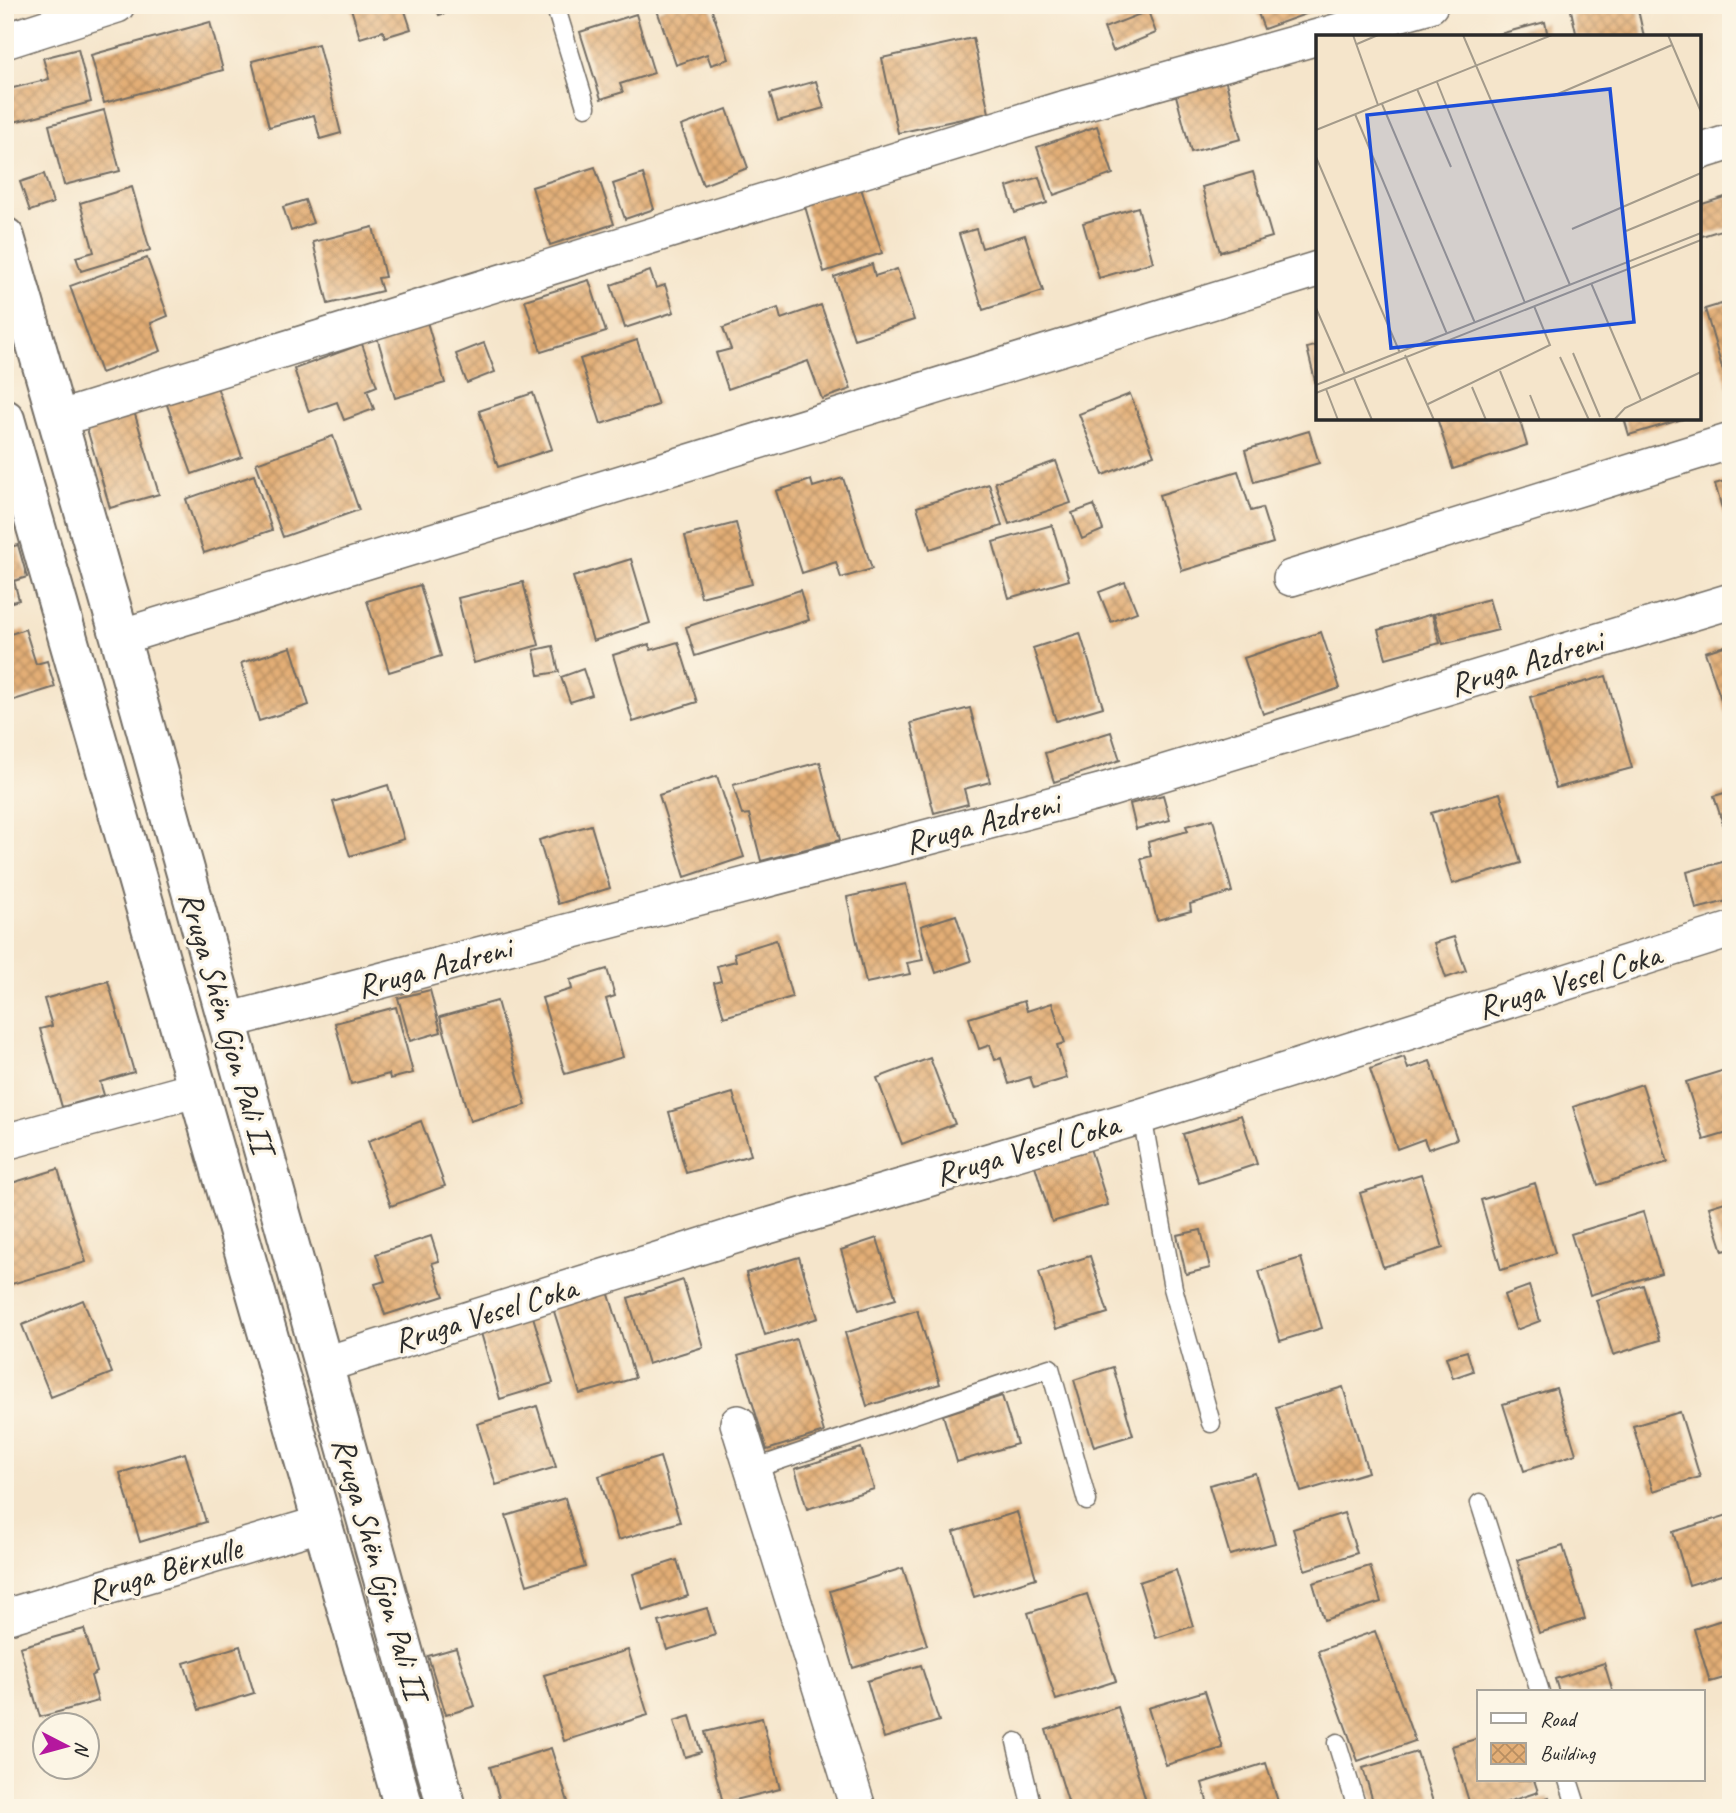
<svg xmlns="http://www.w3.org/2000/svg" width="1736" height="1813" font-family="Caveat,sans-serif">
  <defs>
    <pattern id="building-cross-hatch" width="8" height="8" patternUnits="userSpaceOnUse" patternTransform="scale(1.75)"><rect width="8" height="8" fill="#e3ae76"/><path d="M0 0l8 8M0 8l8-8" fill="none" stroke="#b88e61"/></pattern>
  </defs>
  <rect width="100%" height="100%" fill="#fcf5e5"/>
  <filter id="ink" filterUnits="userSpaceOnUse"><feTurbulence type="fractalNoise" baseFrequency=".0143" numOctaves="2"/><feDisplacementMap in="SourceGraphic" scale="14" xChannelSelector="R" yChannelSelector="G"/><feConvolveMatrix kernelMatrix="1 2 1 2 8 2 1 2 1" color-interpolation-filters="sRGB"/></filter>
  <filter id="wash" filterUnits="userSpaceOnUse"><feTurbulence type="fractalNoise" baseFrequency=".00686" numOctaves="4" result="noise"/><feDisplacementMap in="SourceGraphic" scale="28" xChannelSelector="R" yChannelSelector="G"/><feGaussianBlur stdDeviation="1.57" result="paint"/><feColorMatrix in="noise" values="0 0 0 0 0 0 0 0 0 0 0 0 0 0 0 0 0 1.4 0 .05"/><feComposite in="paint" operator="in"/></filter>
  <g filter="url(#wash)">
    <rect width="100%" height="100%" fill="#f5e5cb"/>
    <g id="blocks">
      <path fill="url(#building-cross-hatch)" d="M350,5H403L411,29L385,37L383,31L360,38Z
        M435,5H468V6L439,15Z
        M671,5H710L729,59L711,65L707,54L676,65L657,10Z
        M1255,5H1315L1317,10L1264,29Z
        M1637,5L1644,37H1577L1570,6Z
        M1148,11L1156,33L1113,51L1104,28Z
        M636,14L654,73L620,84L623,92L601,99L580,32Z
        M210,22L223,70L104,103L91,55Z
        M1545,22L1548,37H1492V36Z
        M973,38L989,113L898,133L882,58Z
        M318,44L341,133L320,139L314,115L269,127L252,61Z
        M78,49L91,102L10,123L5,106V90L49,79L43,58Z
        M1224,75L1241,139L1191,152L1174,88Z
        M816,81L824,108L778,121L770,94Z
        M727,109L748,168L703,185L681,126Z
        M104,110L120,171L64,185L49,125Z
        M1097,126L1113,174L1054,195L1037,147Z
        M595,167L614,224L550,245L532,187Z
        M1253,172L1272,237L1220,252L1202,187Z
        M44,174L53,203L30,211L20,182Z
        M643,174L654,209L625,219L613,184Z
        M1039,177L1047,203L1015,213L1007,187Z
        M860,185L882,253L824,272L804,203Z
        M132,187L150,250L81,271L76,257L94,252L80,203Z
        M1731,195V227L1699,237V205Z
        M305,200L313,223L291,231L283,207Z
        M1138,207L1153,262L1099,278L1083,223Z
        M373,227L385,277L378,278L382,291L328,304L313,242Z
        M976,229L982,248L1025,235L1043,291L983,310L959,234Z
        M147,258L168,316L151,323L161,351L101,373L70,286Z
        M872,264L875,276L897,269L914,320L854,339L834,277Z
        M650,271L656,288L665,285L674,312L625,328L611,285Z
        M589,280L606,332L541,352L525,300Z
        M1731,301V395H1730L1705,309Z
        M821,305L851,389L822,399L808,361L728,389L716,353L731,349L723,328L778,308L781,319Z
        M427,322L445,383L395,398L377,337Z
        M637,340L658,405L601,424L580,359Z
        M484,343L495,372L467,383L456,354Z
        M362,344L377,386L367,390L374,409L344,420L337,402L309,412L294,369Z
        M1318,345V389H1317L1307,348Z
        M216,384L242,457L192,474L166,402Z
        M533,393L552,449L498,467L479,411Z
        M1130,394L1154,455L1103,475L1079,414Z
        M133,408L159,494L110,508L85,422Z
        M1437,418H1519L1527,445L1453,469Z
        M1624,418H1683V419L1629,435Z
        M1309,431L1319,463L1254,482L1245,450Z
        M333,436L359,510L283,537L256,463Z
        M1056,461L1071,503L1009,524L995,482Z
        M1238,471L1251,511L1262,508L1273,543L1182,571L1159,495Z
        M254,475L272,530L204,553L186,499Z
        M843,478L872,569L841,578L836,562L802,573L776,491L811,480L813,487Z
        M1731,479V536H1730L1715,484Z
        M989,484L1002,526L930,549L917,507Z
        M1094,505L1103,530L1082,539L1072,513Z
        M736,523L752,584L701,597L685,536Z
        M1052,525L1069,580L1009,598L993,542Z
        M18,545L27,577L14,581L19,600L5,604V548Z
        M631,559L650,623L593,641L573,577Z
        M523,582L539,645L474,663L458,598Z
        M1125,582L1137,612L1111,622L1099,592Z
        M420,585L441,656L389,672L367,601Z
        M800,590L809,620L695,656L686,627Z
        M1489,599L1498,630L1443,644L1434,614Z
        M1432,614L1440,643L1386,658L1378,630Z
        M25,629L36,664L47,661L55,687L5,703V636Z
        M1321,632L1340,688L1263,714L1244,658Z
        M1080,633L1103,707L1056,721L1033,648Z
        M678,642L697,702L633,722L613,655L649,644L651,650Z
        M1731,644V720H1728L1705,652Z
        M553,646L559,672L539,675L534,650Z
        M291,647L309,705L259,721L241,663Z
        M583,669L592,695L570,702L561,677Z
        M1606,676L1632,768L1556,788L1530,697Z
        M970,708L990,782L964,789L968,804L934,813L911,723Z
        M1111,732L1120,760L1054,782L1045,753Z
        M820,762L840,840L761,861L749,814L742,815L733,785Z
        M717,776L744,857L685,877L659,795Z
        M388,785L404,839L350,856L333,802Z
        M1731,791V846H1730L1714,796Z
        M1500,793L1521,863L1452,884L1431,813Z
        M1163,795L1170,820L1136,829L1130,804Z
        M1213,819L1232,892L1190,904L1191,911L1157,920L1141,859L1151,856L1148,842L1188,831L1186,826Z
        M591,825L610,888L558,904L539,840Z
        M1726,861L1731,881V900L1696,909L1687,872Z
        M906,884L923,960L907,963L910,974L866,983L847,897Z
        M956,915L971,961L936,973L921,926Z
        M1454,937L1466,971L1446,978L1434,943Z
        M776,940L792,997L724,1017L714,983L721,981L717,966L736,961L734,953Z
        M607,969L615,996L606,999L623,1057L565,1074L542,998L572,989L570,980Z
        M108,981L134,1072L100,1082L104,1095L62,1107L40,1029L52,1026L44,999Z
        M430,990L441,1032L410,1041L398,998Z
        M497,1001L526,1105L470,1121L440,1017Z
        M1024,1001L1027,1011L1052,1003L1065,1043L1057,1045L1067,1078L1034,1088L1030,1077L1009,1084L1001,1058L995,1060L990,1045L979,1049L969,1018Z
        M396,1007L413,1073L390,1079L389,1074L351,1084L335,1023Z
        M1404,1057L1408,1069L1430,1061L1457,1139L1428,1149L1424,1139L1397,1149L1370,1069Z
        M930,1058L955,1124L902,1144L877,1078Z
        M1731,1068V1132L1704,1140L1686,1082Z
        M1642,1084L1668,1162L1598,1185L1573,1107Z
        M733,1093L751,1155L686,1173L669,1112Z
        M1241,1115L1257,1164L1199,1183L1183,1134Z
        M421,1121L445,1186L391,1206L368,1141Z
        M1088,1142L1108,1205L1052,1222L1033,1159Z
        M58,1169L86,1262L5,1286V1185Z
        M1421,1174L1443,1248L1383,1267L1360,1193Z
        M1535,1183L1555,1253L1501,1270L1481,1200Z
        M1731,1200V1249L1723,1251L1709,1207Z
        M1643,1212L1661,1273L1590,1295L1571,1234Z
        M1201,1230L1210,1268L1186,1274L1177,1235Z
        M431,1236L439,1261L432,1263L444,1296L385,1315L375,1284L385,1281L376,1254Z
        M877,1238L896,1299L859,1310L841,1250Z
        M1090,1256L1108,1313L1056,1329L1039,1272Z
        M799,1257L818,1318L765,1335L746,1273Z
        M1301,1258L1322,1328L1280,1341L1259,1271Z
        M683,1280L703,1347L648,1364L628,1298Z
        M1643,1285L1660,1340L1613,1355L1596,1300Z
        M1529,1286L1540,1321L1516,1330L1504,1295Z
        M607,1288L635,1378L580,1394L552,1305Z
        M83,1300L112,1373L51,1397L22,1325Z
        M531,1310L553,1383L500,1399L479,1326Z
        M917,1310L940,1384L867,1406L845,1333Z
        M796,1339L824,1432L767,1450L738,1356Z
        M1467,1351L1473,1371L1453,1378L1446,1357Z
        M1113,1367L1133,1435L1094,1447L1074,1380Z
        M1343,1387L1368,1472L1301,1492L1276,1407Z
        M1556,1388L1576,1454L1524,1471L1503,1404Z
        M1002,1396L1017,1444L957,1462L943,1415Z
        M537,1406L556,1467L496,1485L477,1424Z
        M1680,1412L1700,1477L1653,1491L1633,1426Z
        M861,1448L874,1489L807,1509L795,1469Z
        M185,1453L206,1522L140,1542L120,1473Z
        M660,1457L680,1522L618,1540L599,1476Z
        M1255,1473L1275,1543L1230,1555L1209,1485Z
        M565,1498L585,1567L527,1585L506,1516Z
        M1017,1512L1036,1578L974,1597L954,1532Z
        M1344,1513L1357,1553L1305,1570L1293,1529Z
        M1731,1514V1572L1689,1585L1673,1532Z
        M1563,1546L1585,1619L1539,1633L1517,1560Z
        M677,1560L688,1596L643,1611L633,1574Z
        M1370,1566L1381,1602L1324,1620L1313,1583Z
        M903,1568L927,1645L853,1668L830,1591Z
        M1176,1570L1193,1626L1156,1638L1139,1582Z
        M1087,1594L1116,1681L1056,1700L1028,1613Z
        M707,1608L715,1635L667,1650L659,1622Z
        M1731,1617V1676L1710,1682L1694,1629Z
        M84,1629L97,1672L91,1676L98,1701L40,1717L20,1647Z
        M1375,1631L1415,1741L1358,1761L1318,1651Z
        M240,1646L254,1693L199,1710L184,1663Z
        M456,1648L475,1706L446,1715L428,1656Z
        M628,1650L648,1715L564,1741L544,1675Z
        M1604,1663L1613,1692H1559L1555,1679Z
        M921,1665L939,1721L884,1738L867,1681Z
        M1205,1691L1223,1748L1166,1765L1148,1708Z
        M1118,1707L1148,1808H1070L1046,1730Z
        M690,1716L701,1752L685,1757L674,1721Z
        M762,1718L780,1789L723,1803L705,1732Z
        M1479,1738V1780H1534L1538,1792L1489,1808H1471L1452,1746Z
        M551,1748L570,1808H502L490,1767Z
        M1417,1752L1435,1808H1375L1363,1768Z
        M1266,1763L1280,1808H1209L1202,1783Z
        M1549,1797L1552,1808H1516V1807Z"/>
    </g>
  </g>
  <g filter="url(#ink)">
    <use href="#blocks" fill-opacity="0" stroke="#726c63" stroke-width="2"/>
    <g fill="none" stroke-linecap="round" stroke-linejoin="round">
      <g stroke="#726c63" stroke-width="21">
        <path id="service" d="M555,5L586,107
          M1142,1116L1173,1288L1211,1423
          M753,1469L1050,1368L1087,1501
          M1480,1503L1540,1692
          M1016,1742L1032,1808
          M1337,1743L1357,1808
          M1568,1780L1577,1808"/>
      </g>
      <g stroke="#726c63" stroke-width="38">
        <path id="minor" d="M1318,37L1430,5
          M5,41L117,5
          M1699,152L1731,142
          M58,419L1062,109L1318,37
          M1291,578L1731,441
          M120,637L1318,269
          M227,1021L1100,792L1731,601
          M5,1142L198,1089
          M323,1365L734,1236L1142,1116L1731,930
          M738,1423L858,1808
          M5,1617L323,1523"/>
      </g>
      <g stroke="#726c63" stroke-width="42">
        <path id="tertiary" d="M5,237L120,637L447,1808
          M5,419L404,1808"/>
      </g>
      <use href="#service" stroke="#fff" stroke-width="18"/>
      <use href="#minor" stroke="#fff" stroke-width="35"/>
      <use href="#tertiary" stroke="#fff" stroke-width="38"/>
    </g>
  </g>
  <g text-anchor="middle" dominant-baseline="central" stroke-width="6" stroke-linejoin="round" paint-order="stroke">
    <g font-size="33" fill="#2b2b2b" stroke="#fcf5e5">
      <text transform="translate(1526 663) rotate(-17)">Rruga Azdreni</text>
      <text transform="translate(982 823) rotate(-15)">Rruga Azdreni</text>
      <text transform="translate(434 967) rotate(-15)">Rruga Azdreni</text>
      <text transform="translate(1569 981) rotate(-17)">Rruga Vesel Coka</text>
      <text transform="translate(227 1022) rotate(74)">Rruga Shën Gjon Pali II</text>
      <text transform="translate(1027 1149) rotate(-16)">Rruga Vesel Coka</text>
      <text transform="translate(485 1314) rotate(-17)">Rruga Vesel Coka</text>
      <text transform="translate(380 1568) rotate(74)">Rruga Shën Gjon Pali II</text>
      <text transform="translate(164 1570) rotate(-17)">Rruga Bërxulle</text>
    </g>
  </g>
  <g transform="translate(1316 35)">
    <rect width="385" height="385" fill="#f5e5cb"/>
    <path fill="none" stroke="#a49b8b" stroke-width="2" d="M37,0L62,70M147,0L254,250M352,0L385,77M41,9L62,0M121,47L209,268M101,54L135,132M237,61L356,10M66,69L159,288M39,79L131,299M0,95L236,0M0,122L84,318M256,194L385,138M310,196L385,165M275,248L325,365M0,273L29,339M257,318L284,382M89,320L118,385M244,322L273,385M184,336L204,385M38,343L56,385M0,350L385,198M156,352L170,385M10,354L22,385M0,358L385,205M214,360L224,385M112,369L234,310L218,271M277,385L299,384M298,385L309,373L385,337"/>
    <path fill="#1d4ed8" fill-opacity="0.15" stroke="#1d4ed8" stroke-width="3.5" d="M294,54L318,287L75,313L51,80Z"/>
    <rect width="385" height="385" fill="none" stroke="#2b2b2b" stroke-width="3.5"/>
  </g>
  <rect width="1736" height="1813" fill="none" stroke="#fcf5e5" stroke-width="28"/>
  <rect x="1477" y="1690" width="228" height="91" fill="#fcf5e5" stroke="#a8a49b" stroke-width="2"/>
  <rect x="1491" y="1713" width="35" height="10" fill="#ffffff" stroke="#a8a49b" stroke-width="2"/>
  <text x="1540" y="1726" font-size="21" fill="#2b2b2b">Road</text>
  <rect x="1491" y="1743" width="35" height="21" fill="url(#building-cross-hatch)" stroke="#a8a49b" stroke-width="2"/>
  <text x="1540" y="1760" font-size="21" fill="#2b2b2b">Building</text>
  <g transform="translate(66 1746) rotate(96)"><circle r="33" fill="#fcf5e5" stroke="#a8a49b" stroke-width="2"/>
  <path d="M0-5L12 26L0 18L-12 26Z" fill="#b5179e"/>
  <text y="-10" font-size="19" font-weight="bold" text-anchor="middle" fill="#2b2b2b">N</text>
  </g>
</svg>
